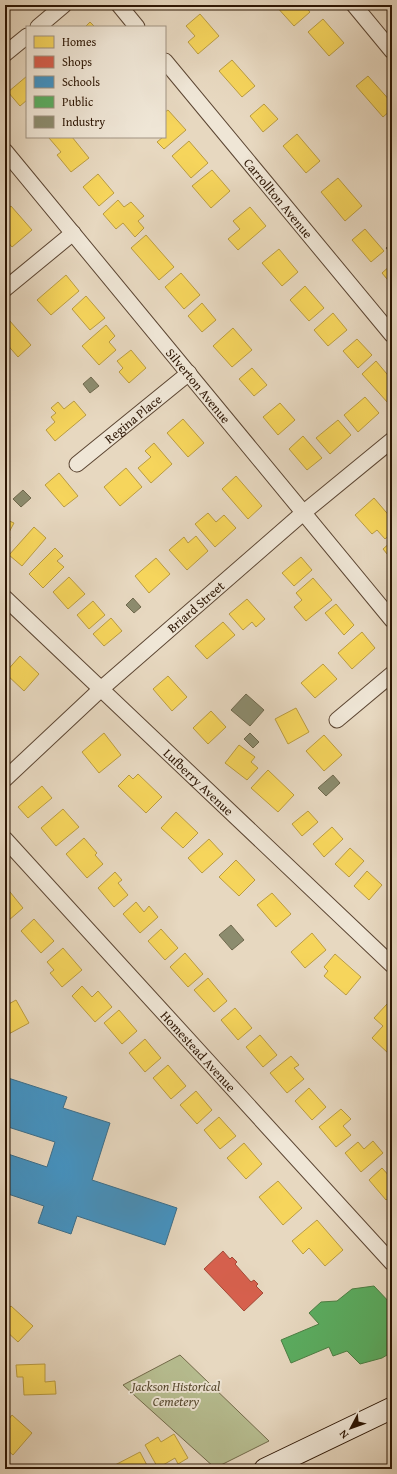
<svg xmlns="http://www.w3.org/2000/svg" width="397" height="1474" font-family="'Gentium Book Plus',serif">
  <rect width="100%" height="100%" fill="#e7d8c0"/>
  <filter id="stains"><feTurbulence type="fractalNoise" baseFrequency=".005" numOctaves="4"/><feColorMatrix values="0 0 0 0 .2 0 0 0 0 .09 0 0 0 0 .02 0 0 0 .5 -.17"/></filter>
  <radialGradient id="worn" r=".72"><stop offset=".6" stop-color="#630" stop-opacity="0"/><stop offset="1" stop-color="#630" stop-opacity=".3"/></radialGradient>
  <path fill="#b7be91" stroke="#726a4a" d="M180,1355L269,1441L215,1468L123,1385Z"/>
  <path fill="#f6d55c" stroke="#ba9c42" d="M275,5H304L310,12L294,26Z
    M200,14L219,36L198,54L188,42L195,36L186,26Z
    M323,19L344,43L329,56L308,32Z
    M90,22L95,27H85Z
    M232,60L255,86L242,97L219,71Z
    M27,76V100L20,106L8,92Z
    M368,76L392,103V109L383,117L356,86Z
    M264,104L278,119L263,132L250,116Z
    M168,110L186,130L164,149L157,142L163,137H165V112Z
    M297,134L320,161L306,173L283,146Z
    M50,137H72L89,158L71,172L57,155L61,152L49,138Z
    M189,141L208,163L191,178L172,156Z
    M212,170L230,191L211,208L192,186Z
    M98,174L114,193L99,206L83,187Z
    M338,178L362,206L345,221L321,192Z
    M118,200L124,207L131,202L144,216L138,221L144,228L135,237L123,223L116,229L103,214Z
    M11,206L32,230L12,247L5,239V211Z
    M250,207L266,226L238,250L228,239L240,229L233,221Z
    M365,229L384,251L371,262L352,240Z
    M146,235L174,267L159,280L131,248Z
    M279,249L298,272L282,286L262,263Z
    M392,264V285L382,273Z
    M181,273L200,295L184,309L165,287Z
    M66,275L79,291L51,315L37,300Z
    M305,286L324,308L309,321L290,300Z
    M86,296L105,318L90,330L72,309Z
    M202,303L216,320L202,332L188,316Z
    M333,313L347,330L328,346L314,330Z
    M9,320L31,345L18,357L5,342V324Z
    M106,325L115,336L109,342L116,350L99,365L82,346Z
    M233,328L252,350L232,367L213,346Z
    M357,339L372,355L358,368L343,351Z
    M131,350L146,368L129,383L119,372L123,368L117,361Z
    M376,361L392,380V399L388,403L362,374Z
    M252,368L267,385L254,396L239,379Z
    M365,397L379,413L358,432L344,415Z
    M74,401L86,415L55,441L46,430L55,422L51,417L56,413L51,408L58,402L64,409Z
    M280,403L295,420L278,435L263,417Z
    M183,419L204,443L188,457L167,433Z
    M338,420L351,435L330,454L316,438Z
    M303,436L322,458L307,470L289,449Z
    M154,443L172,464L151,483L138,468L151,457L145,451Z
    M126,468L142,487L120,506L104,487Z
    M59,473L78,496L64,507L45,485Z
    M236,476L262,506L248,519L222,489Z
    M374,498L392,519V533L385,539L377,530L372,534L355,515Z
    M208,513L216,522L224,515L236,528L215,547L195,524Z
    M5,519L14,523L7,536L10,537L5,547Z
    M34,527L46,538L22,566L9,555Z
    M196,536L208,551L187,570L169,550L184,537L188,543Z
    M392,541V560L383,549Z
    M55,548L63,556L57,561L64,567L43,588L29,574Z
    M301,557L312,570L294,586L282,573Z
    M156,558L170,574L149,593L135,576Z
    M69,577L85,594L68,609L53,592Z
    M313,578L332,600L306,621L294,607L302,600L296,593Z
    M247,599L265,619L256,627L252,622L243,630L229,614Z
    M93,601L105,615L89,629L77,615Z
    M336,604L354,625L344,635L325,613Z
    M111,618L122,631L104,646L93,634Z
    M223,622L235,635L207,659L195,646Z
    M362,632L375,648L352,669L338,653Z
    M20,656L39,674L24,691L5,673Z
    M323,664L337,679L315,698L301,683Z
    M168,676L187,697L172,711L153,689Z
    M296,708L309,732L288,744L275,719Z
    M211,711L226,727L208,744L193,728Z
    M5,729L9,734L5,737Z
    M104,733L121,755L99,773L82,752Z
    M324,735L342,755L324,771L306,751Z
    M239,745L255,757L251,762L258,768L247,780L225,763Z
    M268,770L294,795L278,812L251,788Z
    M138,774L162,797L146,813L118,786L129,775L133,779Z
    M42,786L52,798L28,818L18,807Z
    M63,809L79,827L56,846L41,828Z
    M308,811L318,822L302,836L292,824Z
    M176,812L198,833L183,848L161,828Z
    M332,827L343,839L324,857L313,844Z
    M84,838L97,853L95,855L103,864L87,878L66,854Z
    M209,839L223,854L202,873L188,858Z
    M350,848L364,861L349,877L335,864Z
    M236,860L255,880L239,896L219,877Z
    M367,871L382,885L369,900L354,886Z
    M115,872L122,880L118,883L128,895L114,907L98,888Z
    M6,887L23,908L9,920L5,916Z
    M272,893L291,914L276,927L257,905Z
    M136,902L144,912L149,906L158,917L140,933L123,914Z
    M34,919L54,941L41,953L21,931Z
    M161,929L178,948L165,960L148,941Z
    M312,933L326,950L305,968L291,952Z
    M63,948L82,970L62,987L50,973L54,970L47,962Z
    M185,953L203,974L188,987L170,967Z
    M335,954L361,977L346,995L324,976L328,971L324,967Z
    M208,978L227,1001L214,1012L194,990Z
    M82,986L92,997L98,991L112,1007L95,1022L72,996Z
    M16,1000L29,1023L5,1036V1006Z
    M387,1004L392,1009V1051L389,1054L372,1038L383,1026L374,1018Z
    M235,1008L252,1028L238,1040L221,1020Z
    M119,1010L137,1031L122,1044L104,1023Z
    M260,1035L277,1055L263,1067L246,1047Z
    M145,1039L161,1058L145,1072L129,1053Z
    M291,1056L299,1065L294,1068L304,1079L287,1093L270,1073Z
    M168,1065L186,1086L171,1099L153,1078Z
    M309,1088L326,1107L312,1120L295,1101Z
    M196,1091L212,1110L197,1124L180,1105Z
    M341,1109L351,1119L343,1126L351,1135L336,1147L319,1127Z
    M219,1117L236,1136L220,1149L204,1130Z
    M373,1141L383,1153L361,1172L345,1153L358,1142L364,1149Z
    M244,1143L262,1164L246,1179L227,1158Z
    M382,1168L392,1179V1195L386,1200L369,1180Z
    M278,1181L302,1208L283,1225L259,1197Z
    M317,1220L343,1250L325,1266L309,1248L303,1254L292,1241Z
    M11,1306L33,1326L18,1342L5,1330V1312Z
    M45,1364V1382L55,1381L56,1394L24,1395L23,1377H17L16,1365Z
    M12,1415L32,1433L13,1455L5,1448V1435L10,1428L5,1424Z
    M174,1434L188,1458L178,1464L175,1458L158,1468L145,1445L158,1437L161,1442Z
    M140,1452L149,1469H117L115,1465Z"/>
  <path fill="#d6604d" stroke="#a34a37" d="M223,1251L230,1259L232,1257L237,1262L235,1264L251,1282L254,1280L258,1284L256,1286L263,1293L244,1311L204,1269Z"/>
  <path fill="#4393c3" stroke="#3c6e8a" d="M5,1077L67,1097L63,1108L110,1123L92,1180L177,1208L165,1245L77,1216L71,1234L38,1223L44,1206L5,1193V1153L47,1167L55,1142L5,1126Z"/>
  <path fill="#5aae61" stroke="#4c8045" d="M374,1286L392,1305V1352L382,1358L360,1364L347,1351L333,1356L329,1347L291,1363L281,1340L319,1324L309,1313L321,1302L337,1301L352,1289Z"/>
  <path fill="#8c8c6e" stroke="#70694e" d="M392,242V255L386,248Z
    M91,377L99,386L90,393L83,384Z
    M23,490L31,498L21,507L13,499Z
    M133,598L141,607L134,613L126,605Z
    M246,694L264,710L250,726L231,710Z
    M250,733L259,742L253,748L244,739Z
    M333,775L340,783L326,796L318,788Z
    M231,925L244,940L232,950L219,935Z"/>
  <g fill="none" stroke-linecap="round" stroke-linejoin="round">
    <g stroke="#5c4633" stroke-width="17">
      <g id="minor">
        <path d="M119,5L137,27"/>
        <path d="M354,5L392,51"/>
        <path d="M38,27L64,5"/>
        <path d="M5,54L27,36"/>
        <path id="s1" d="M165,61L392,335"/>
        <path id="s2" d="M5,151L392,620"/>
        <path d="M5,289L73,233"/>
        <path id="s3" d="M77,464L189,373"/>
        <path id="s4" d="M5,598L392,965"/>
        <path d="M337,720L392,674"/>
        <path id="s5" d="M5,779L101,689L303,513L392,440"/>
        <path id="s6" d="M5,839L392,1263"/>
      </g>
    </g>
    <g stroke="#2d1604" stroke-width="23">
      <path id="secondary" d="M265,1469L392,1408"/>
    </g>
    <use href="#minor" stroke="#efe6d6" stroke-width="15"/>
    <use href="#secondary" stroke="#efe6d6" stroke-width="21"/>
  </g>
  <g text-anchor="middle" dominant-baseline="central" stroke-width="4" stroke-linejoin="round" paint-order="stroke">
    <g font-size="13" fill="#2d1604" stroke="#efe6d6">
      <text stroke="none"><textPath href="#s1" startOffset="178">Carrollton Avenue</textPath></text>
      <text stroke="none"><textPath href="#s2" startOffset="304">Silverton Avenue</textPath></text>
      <text stroke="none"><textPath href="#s3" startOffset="72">Regina Place</textPath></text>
      <text stroke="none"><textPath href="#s5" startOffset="257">Briard Street</textPath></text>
      <text stroke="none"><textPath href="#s4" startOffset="267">Lufberry Avenue</textPath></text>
      <text stroke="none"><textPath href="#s6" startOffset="287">Homestead Avenue</textPath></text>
    </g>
    <g font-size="13" font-style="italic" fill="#56482e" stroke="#efe6d6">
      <text x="176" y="1386">Jackson Historical<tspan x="176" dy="15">Cemetery</tspan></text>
    </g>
  </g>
  <rect width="397" height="1474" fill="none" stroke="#e7d8c0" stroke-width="20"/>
  <rect x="6" y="6" width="385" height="1462" fill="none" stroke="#2d1604" stroke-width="2"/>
  <rect x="10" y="10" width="377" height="1454" fill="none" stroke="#2d1604"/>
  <rect x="26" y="26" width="140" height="112" fill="#efe6d6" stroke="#a19382"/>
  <rect x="34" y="36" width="20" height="12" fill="#f6d55c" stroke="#a19382"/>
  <text x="62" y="46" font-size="12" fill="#2d1604">Homes</text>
  <rect x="34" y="56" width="20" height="12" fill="#d6604d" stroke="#a19382"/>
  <text x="62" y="66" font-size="12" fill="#2d1604">Shops</text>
  <rect x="34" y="76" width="20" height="12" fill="#4393c3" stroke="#a19382"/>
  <text x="62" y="86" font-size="12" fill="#2d1604">Schools</text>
  <rect x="34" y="96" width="20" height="12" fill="#5aae61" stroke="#a19382"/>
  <text x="62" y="106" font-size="12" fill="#2d1604">Public</text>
  <rect x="34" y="116" width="20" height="12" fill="#8c8c6e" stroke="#a19382"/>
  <text x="62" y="126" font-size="12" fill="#2d1604">Industry</text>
  <g transform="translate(351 1428) rotate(229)" stroke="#efe6d6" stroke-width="3" paint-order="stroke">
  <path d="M0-3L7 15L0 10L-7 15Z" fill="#2d1604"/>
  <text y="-6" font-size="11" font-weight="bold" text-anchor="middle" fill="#2d1604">N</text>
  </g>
  <rect width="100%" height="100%" filter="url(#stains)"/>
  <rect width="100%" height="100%" fill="url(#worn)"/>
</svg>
